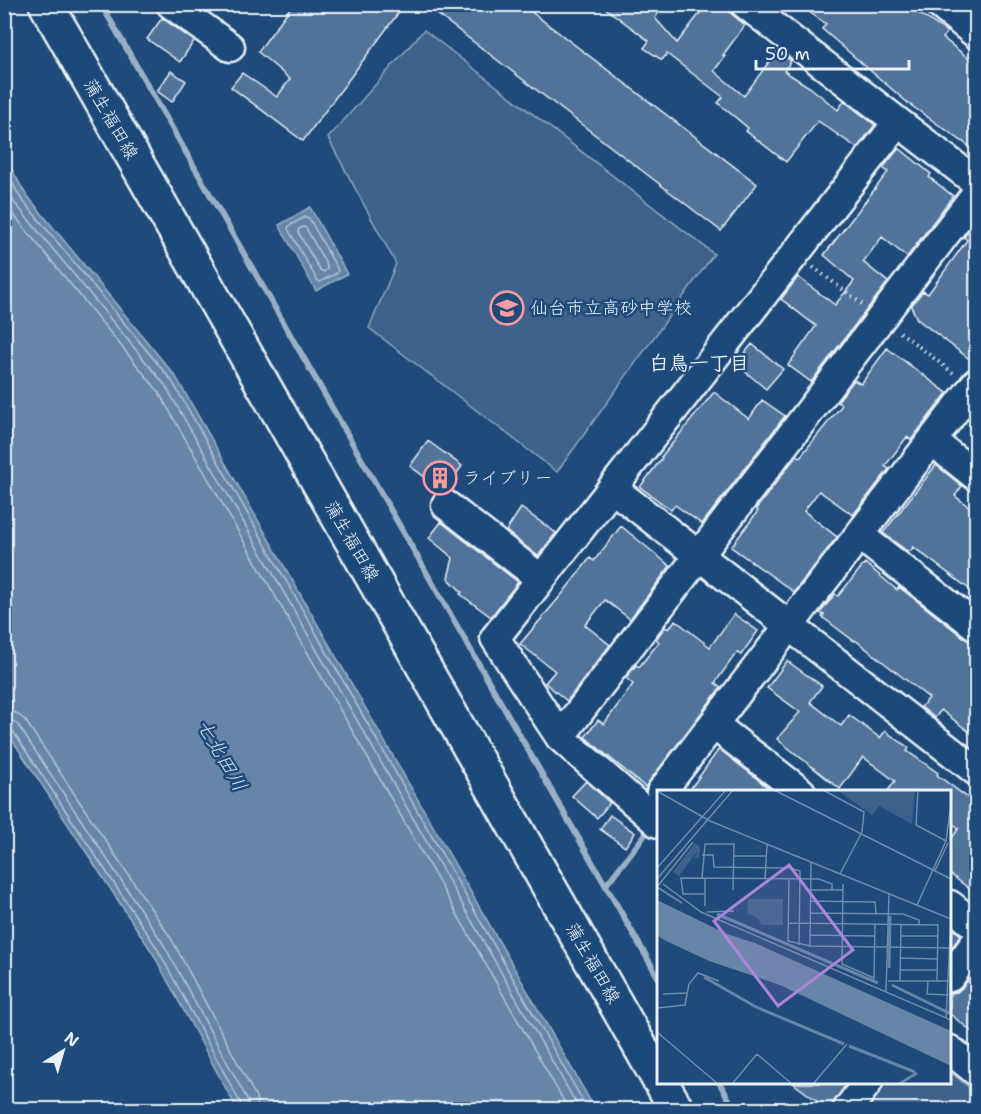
<svg xmlns="http://www.w3.org/2000/svg" width="981" height="1114" font-family="'Shantell Sans','Klee One',sans-serif">
  <rect width="100%" height="100%" fill="#1f4a7a"/>
  <filter id="ink" filterUnits="userSpaceOnUse"><feTurbulence type="fractalNoise" baseFrequency=".0167" numOctaves="2"/><feDisplacementMap in="SourceGraphic" scale="12" xChannelSelector="R" yChannelSelector="G"/><feConvolveMatrix kernelMatrix="1 2 1 2 8 2 1 2 1" color-interpolation-filters="sRGB"/></filter>
  <g filter="url(#ink)">
    <path fill="#3c628c" stroke="#92aac2" stroke-width="1.5" d="M424,30L714,254L557,472L369,328L396,264L328,138Z
      M950,1072L976,1093V1109L861,1110L880,1083L950,1082Z"/>
    <path fill="#6685a7" stroke="#9ab0c7" stroke-width="1.5" d="M4,155L25,193L176,377L595,1109H237L152,952L5,729Z
      M310,207L347,274L316,291L279,225Z"/>
    <g fill="none" stroke-linecap="round" stroke-linejoin="round">
      <path stroke="#b4c6d8" stroke-width="1.5" d="M4,168L20,197L172,381L588,1110
        M4,184L14,202L165,385L580,1110
        M4,203L158,391L569,1110
        M305,217L309,218L338,270L337,273L320,282L317,280L288,229L289,226Z
        M303,227L306,228L327,266V269L324,272L320,270L298,232L299,229Z
        M4,710L16,713L25,720L172,940L256,1097L258,1110
        M4,719L12,721L18,725L164,945L248,1101L249,1110
        M4,727L12,730L157,948L241,1104L242,1110"/>
      <path stroke="#9ab0c7" stroke-width="6" d="M101,4L658,977
        M606,885L651,827
        M719,1082L735,1110"/>
    </g>
    <path fill="#517399" stroke="#e8f1f8" stroke-width="1.5" d="M293,4H405L303,141L231,87L242,73L277,97L290,79L258,52Z
      M424,4H521L757,184L721,231Z
      M600,4H665L655,18L677,43L707,4H719L745,25L723,55L725,56L714,71L744,96L777,51L791,61L784,71L811,88L838,110L844,101L875,125L857,148L818,121L786,162L746,131L748,128L718,103L723,97L667,54L662,60L644,48L649,41Z
      M798,4H905L947,32L943,38L976,64V151L909,104L822,29L826,24Z
      M162,18L194,41L180,62L147,39Z
      M171,71L186,81L172,102L157,91Z
      M899,148L931,174L929,177L953,196L907,257L882,237L863,262L888,282L811,382L788,365L816,326L781,299L798,277L835,305L854,281L824,255L888,172L883,168Z
      M976,220V364L917,319L911,306L923,291L928,294L967,240L964,237Z
      M752,344L783,369L766,389L736,364Z
      M887,348L947,393L911,440L907,437L885,466L889,469L853,515L819,491L804,511L837,537L794,592L731,547L758,511L756,509L797,455L800,457L842,405L837,402L854,380L861,384Z
      M714,392L749,419L762,400L785,416L702,524L675,505L671,510L640,487L662,458L661,457Z
      M428,441L462,466L446,489H441L410,466Z
      M936,465L962,486L955,496L976,512V594L913,547L911,551H907L883,533Z
      M521,508L556,533L538,556L506,531Z
      M441,522L518,582L491,617L460,594L462,592L448,578L453,558L429,538Z
      M621,526L670,566L630,619L605,600L585,625L610,645L567,701L545,683L555,671L520,644L563,593L590,558L594,561Z
      M865,563L897,590L899,587L976,647V737L941,710L935,718L921,707L929,698L855,640L854,641L822,617L824,615L820,613L835,594L838,596Z
      M734,614L758,631L741,655L737,652L715,683L721,687L645,787L585,737L598,720L604,724L633,684L626,678L636,665L639,667L659,642L656,639L665,627L669,629L675,620L710,647Z
      M787,661L822,686L810,702L841,726L849,715L880,738L885,731L909,748L907,751L938,773L937,775L976,804V894L950,874V841L959,828L950,822V792H887L895,781L863,757L840,789L777,739L800,712L767,688Z
      M719,749L750,773L773,792H688Z
      M586,781L610,803L597,818L572,796Z
      M610,815L635,833L625,847L600,829Z
      M950,927L961,935L950,950Z
      M976,969V1035L950,1014V993L957,992L963,987Z
      M793,1083H847L829,1110Z"/>
    <g fill="none" stroke-linecap="round" stroke-linejoin="round">
      <g stroke="#e8f1f8" stroke-width="33">
        <path id="minor" d="M171,4L230,47
          M745,4L976,182
          M939,4L976,34
          M932,441L976,476
          M612,488L976,771
          M446,505L541,579
          M859,535L976,626
          M713,724L801,792
          M560,737L976,194
          M661,792L976,383
          M658,823L560,737L495,638L898,122
          M950,905L976,926
          M950,977L976,942
          M950,1050L976,1071
          M847,1110L868,1082"/>
      </g>
      <g stroke="#e8f1f8" stroke-width="38">
        <path id="major" d="M46,4L658,1078
          M661,1082L677,1110"/>
      </g>
      <path stroke="#e8f1f8" stroke-width="4" stroke-dasharray="1.5 4.5" stroke-linecap="butt" d="M813,267L862,304
        M900,332L953,373"/>
      <use href="#minor" stroke="#1f4a7a" stroke-width="28"/>
      <use href="#major" stroke="#1f4a7a" stroke-width="33"/>
    </g>
  </g>
  <defs>
    <g id="school-ring" transform="scale(1.725)"><circle r="9.5" fill="#1f4a7a" stroke="#ff9aa2" stroke-width="1.5"/><path d="M0-5L7-2L0 1L-7-2ZM-4 1L0 2.5L4 1V4Q0 6-4 4Z" fill="#ff9aa2"/></g>
    <g id="building-ring" transform="scale(1.725)"><circle r="9.5" fill="#1f4a7a" stroke="#ff9aa2" stroke-width="1.5"/><path d="M-4-6H4V6H1V3H-1V6H-4ZM-2.5-4.3h1.7v1.8h-1.7ZM.8-4.3h1.7v1.8H.8ZM-2.5-1h1.7V.8h-1.7ZM.8-1h1.7V.8H.8Z" fill="#ff9aa2"/></g>
  </defs>
  <g fill-rule="evenodd">
    <use href="#school-ring" x="507" y="308"/>
    <use href="#building-ring" x="440" y="478"/>
  </g>
  <g text-anchor="middle" dominant-baseline="central" stroke-width="5" stroke-linejoin="round" paint-order="stroke">
    <g font-size="18" fill="#e8f1f8" stroke="#1f4a7a">
      <text transform="translate(111 119) rotate(60)">蒲生福田線</text>
      <text transform="translate(352 541) rotate(60)">蒲生福田線</text>
      <text transform="translate(593 963) rotate(60)">蒲生福田線</text>
    </g>
    <g font-size="18" fill="#e8f1f8" stroke="#1f4a7a" text-anchor="start">
      <text x="530" y="308">仙台市立高砂中学校</text>
      <text x="463" y="478">ライブリー</text>
    </g>
    <g font-size="20" font-weight="bold" fill="#e8f1f8" stroke="#1f4a7a">
      <text x="699" y="363">白鳥一丁目</text>
    </g>
    <g font-size="20" font-style="italic" fill="#d4e1ec" stroke="#1f4a7a">
      <text transform="translate(222 755) rotate(60)">七北田川</text>
    </g>
  </g>
  <g transform="translate(657 790)">
    <rect width="294" height="294" fill="#1f4a7a"/>
    <path d="M180,0H258L255,34L222,16L215,25ZM38,53L43,57L42,68H37L41,60L22,86L16,82ZM91,109H126V135H104L102,129L90,123Z" fill="#3c628c"/>
    <path d="M0,110L70,144L98,153L294,241V276L123,195L52,171L7,150L0,145Z" fill="#6685a7"/>
    <path fill="none" stroke="#6685a7" stroke-width="3" d="M60,124L221,193M232,178L233,126M47,187L99,217L187,254M235,195L294,224M293,223L294,167M192,256L258,282M242,294L260,283"/>
    <path fill="none" stroke="#6f8dac" stroke-width="1.5" d="M117,0L294,89M166,0L207,22L205,42M261,0L259,35L289,51M0,1L53,31L294,129M45,65H56L57,77L133,78L143,81L142,155M76,66H109M0,78L69,0M278,81L291,53M183,84L205,42M45,88L48,54H77L76,100M0,89L76,0M108,89L110,55M132,89L131,151L153,156L294,158M6,94L44,122L294,230M186,94L185,174L217,188L218,134M0,97L36,52M0,97L25,113M153,100H186M48,104H26L24,88L162,89L175,94V100M153,111L218,112L219,123M260,115L289,51L294,14M48,116V88M50,122L77,121M153,123L246,124L262,130V135M132,133L281,135L280,191M153,145L218,146M244,146H281M153,156L154,73M243,168L281,169M243,180H280M231,191H293M243,191L244,135M271,191L270,204L292,205M229,201L232,104M6,204L31,203M0,218L28,215L32,194L41,183L62,191M289,228L294,129M0,242L61,294M100,264L135,294M75,294L100,264M156,294L190,254"/>
    <path fill="#ac85d9" fill-opacity="0.15" stroke="#ac85d9" stroke-width="3" d="M132,75L196,160L121,216L57,131Z"/>
    <rect width="294" height="294" fill="none" stroke="#e8f1f8" stroke-width="3"/>
  </g>
  <rect width="981" height="1114" fill="none" stroke="#1f4a7a" stroke-width="24"/>
  <rect x="12" y="12" width="957" height="1090" fill="none" stroke="#e8f1f8" stroke-width="2" filter="url(#ink)"/>
  <g transform="translate(63 1051) rotate(37)" stroke="#1f4a7a" stroke-width="4.5" paint-order="stroke">
  <path d="M0-4.5L10 22L0 15L-10 22Z" fill="#e8f1f8"/>
  <text y="-9" font-size="16" font-weight="bold" text-anchor="middle" fill="#e8f1f8">N</text>
  </g>
  <path d="M756 60v9h153v-9" fill="none" stroke="#e8f1f8" stroke-width="3"/>
  <text x="765" y="60" font-size="18" fill="#e8f1f8" stroke="#1f4a7a" stroke-width="4.5" paint-order="stroke">50 m</text>
</svg>
